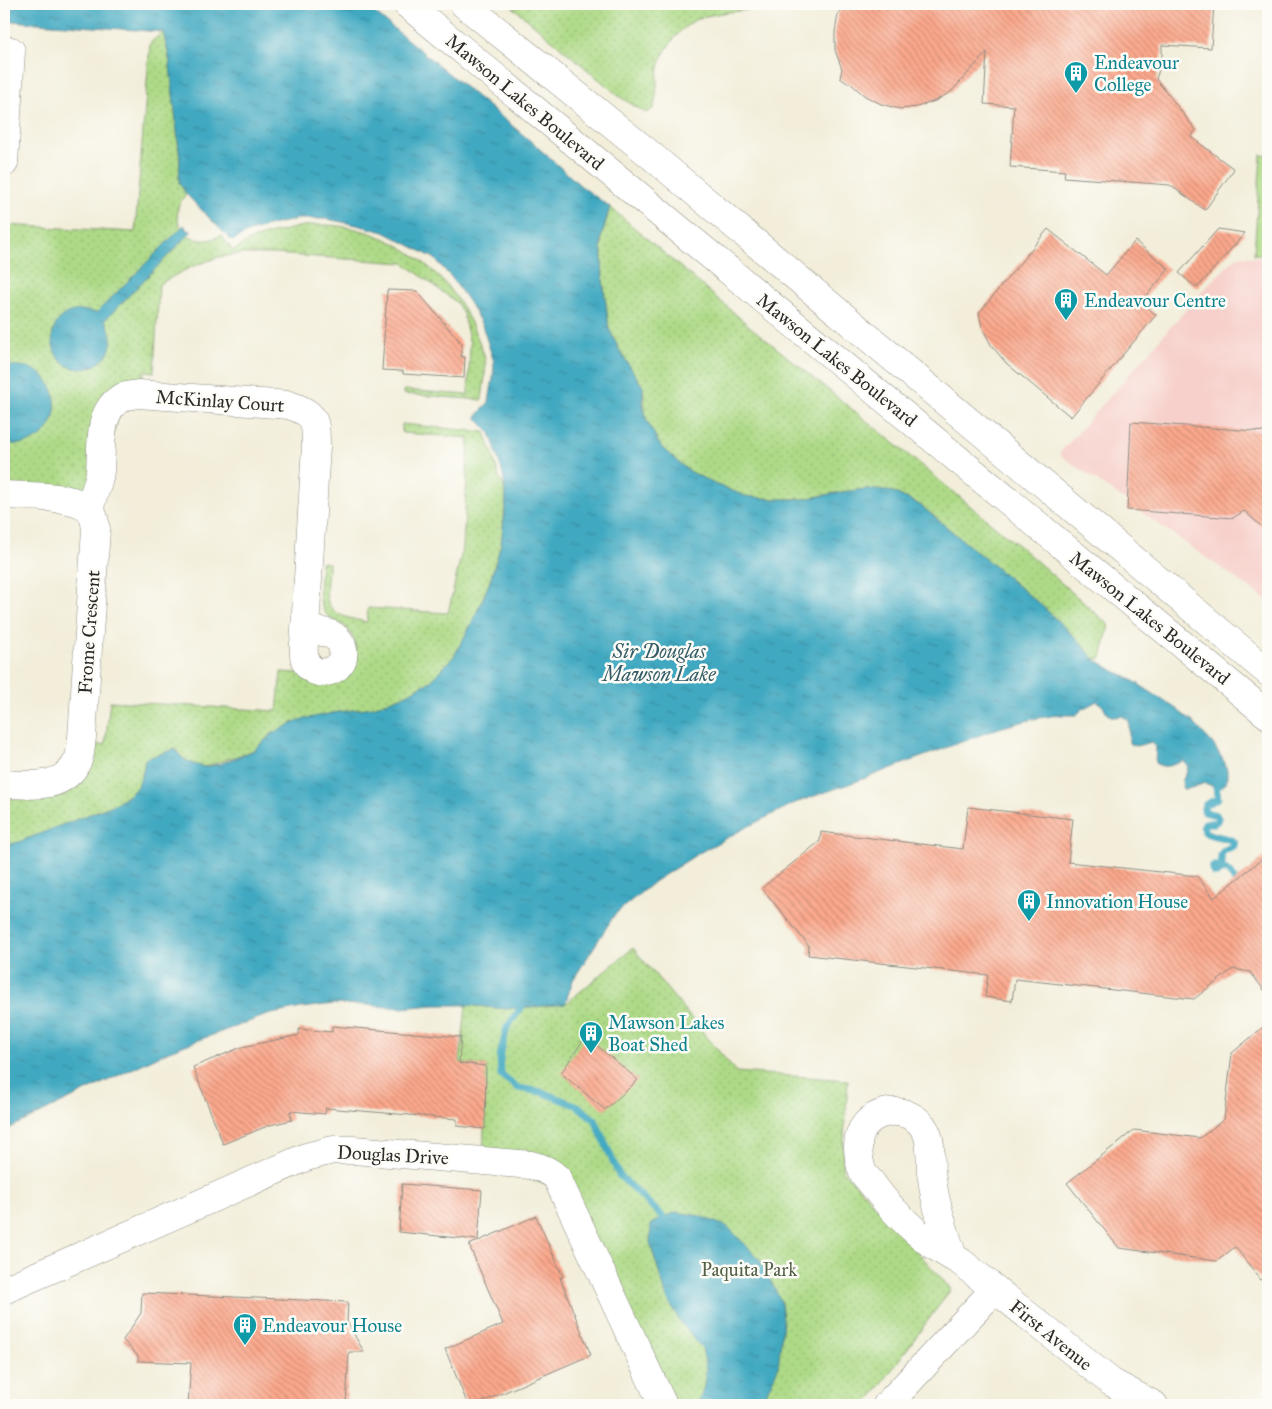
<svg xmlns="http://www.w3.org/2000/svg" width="1272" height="1409" font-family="'IM FELL Great Primer',serif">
  <defs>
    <pattern id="green-dots" width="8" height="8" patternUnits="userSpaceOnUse" patternTransform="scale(1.25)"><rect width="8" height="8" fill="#aeda87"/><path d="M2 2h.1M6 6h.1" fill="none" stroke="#96bb75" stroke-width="1.8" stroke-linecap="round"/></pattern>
    <pattern id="water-ripples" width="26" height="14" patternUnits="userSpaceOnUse" patternTransform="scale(1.25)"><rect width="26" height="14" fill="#41a9c1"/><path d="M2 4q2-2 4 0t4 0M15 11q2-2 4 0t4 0" fill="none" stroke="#378a9d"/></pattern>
    <pattern id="building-back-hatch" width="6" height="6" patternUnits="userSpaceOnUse" patternTransform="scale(1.25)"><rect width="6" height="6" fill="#fca98d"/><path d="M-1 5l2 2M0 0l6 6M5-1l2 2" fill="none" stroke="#cc8a73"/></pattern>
  </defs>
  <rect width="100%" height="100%" fill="#fdfcf7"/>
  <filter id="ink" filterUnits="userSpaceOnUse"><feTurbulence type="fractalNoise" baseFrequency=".02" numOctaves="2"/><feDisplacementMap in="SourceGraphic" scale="10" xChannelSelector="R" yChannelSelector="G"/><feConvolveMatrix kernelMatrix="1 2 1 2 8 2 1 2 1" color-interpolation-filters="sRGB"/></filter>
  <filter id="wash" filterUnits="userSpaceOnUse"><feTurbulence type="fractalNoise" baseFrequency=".0096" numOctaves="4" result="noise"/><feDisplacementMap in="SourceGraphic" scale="20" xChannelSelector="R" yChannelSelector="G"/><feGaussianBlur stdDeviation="1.12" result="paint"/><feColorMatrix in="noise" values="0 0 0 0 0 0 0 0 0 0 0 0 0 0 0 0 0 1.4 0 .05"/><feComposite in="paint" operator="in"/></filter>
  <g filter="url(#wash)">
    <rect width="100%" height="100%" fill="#f2eeda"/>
    <path fill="#f7d0cb" d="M1238,256L1268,258V601L1059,454L1205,288Z"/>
    <path fill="url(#green-dots)" stroke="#6c8259" d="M509,4H762C748,13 733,10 717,14C712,15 704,16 699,18C682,26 662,49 659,68C656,82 658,95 653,109L646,113L620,97Z
      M163,32L169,56L180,159L179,182L186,194C184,198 179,203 178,207C173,233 200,249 221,235L233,251C240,247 246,242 253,239C262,235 273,233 282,231C293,228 305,225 316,225C382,223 443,264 471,323C476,334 482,347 485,359C487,371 483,387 482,400L404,394V390L468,395L470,344L463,314L457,303L404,263L275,254H240L219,257L191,267L159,284L154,372L144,371L142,395L125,396L89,509L4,495V225L135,232L150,43Z
      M610,207L753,329L900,448L1025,551L1109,625L1101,659L1093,658L1082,644L1041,605L920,505L893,492L869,489L848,491L803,499H772L745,496L710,482L686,469L661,447L646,419L643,387L621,353L609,329L603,280L601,238Z
      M402,424L485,432L492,451L499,477L504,487L506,502L501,544L489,584L472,623L454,656L431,681L401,697L373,707L333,713L273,733L254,750L205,767L192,764L182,758L175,749L146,759L142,779L136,790L113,805L19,842L4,846V798L42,800L63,796L80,783L90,765L94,744L105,745L110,701L277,711L281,672L299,673L356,658C357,644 353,631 341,624C334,620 326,617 323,609C316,596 321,577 321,562L329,563C324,604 322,614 367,622L368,608L448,613L463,547L469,438L402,433Z
      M633,948L736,1072L848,1080L842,1169L951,1289L866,1405H663L563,1190L483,1161L486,1066L460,1063L466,1005L507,1009L565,1004Z"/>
    <path fill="#aeda87" stroke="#6c8259" d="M1261,155L1268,156V255L1254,254Z"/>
    <path fill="url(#water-ripples)" stroke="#366a76" d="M12,4H364L533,143L581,186L610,207L601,238L603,280L609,329L621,353L643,387V403L646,419L661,447L686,469L710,482L745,496L772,499H803L848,491L869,489L893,492L920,505L1041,605L1082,644L1093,658L1114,671L1126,676L1175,708L1193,722L1213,744L1225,763L1227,770V777L1225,784L1219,789L1205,783L1191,788L1183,789L1182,781L1186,774L1188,767L1184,761C1172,764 1167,770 1155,763L1156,747L1152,742L1136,746L1129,743V720L1122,716L1114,717L1107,714L1103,706L1097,701L1084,708L1076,715H1057L1033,719L999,728L860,780L795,803L745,828L699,853L655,881L615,914L573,980L565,1004L507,1009L466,1005H434L401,1008L367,1005L334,1004L301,1008L267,1015L169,1051L4,1131V846L19,842L113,805C136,793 142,784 145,759L175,749L182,758L193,764L205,767L220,764L254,750L273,733L299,720L333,713L373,707L401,697L431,681L454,656L472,623L489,584L501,544L506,502L504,480L501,467L490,433L476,417L489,402L493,378L494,362L482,325L470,304L452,278L434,258L384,232L357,225L327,219H299L271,225L249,232L232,241L186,194L179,182L180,159L169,56L163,32L11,21Z
      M184,225L187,230L192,231L105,320C111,331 115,344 106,356C100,364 90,369 80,369C38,366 44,296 96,313Z
      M9,366C12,366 17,365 20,366C72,371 67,455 4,443V368Z
      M677,1212L700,1216L728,1227L759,1259L781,1301L783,1321L778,1368L761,1405H700L699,1402L704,1386L706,1369L702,1348L681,1323L667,1298L650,1243L651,1225L663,1217Z"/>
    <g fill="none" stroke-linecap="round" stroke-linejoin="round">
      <path stroke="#41a9c1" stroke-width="7" d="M1216,787L1218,798C1213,803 1200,802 1205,812L1216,815L1218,818L1217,821L1214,823H1205C1196,839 1228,834 1235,843V845C1229,849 1221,849 1221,857C1221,860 1222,862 1222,864L1220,866H1213L1212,870L1214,873H1218L1225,869L1229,872L1235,881
        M521,1008L507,1027L500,1056L501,1075L518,1088L541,1092L578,1106L595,1120L619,1175L663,1217"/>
    </g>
    <g id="blocks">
      <path fill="url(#building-back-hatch)" d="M844,4H1214L1211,48L1162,45V61L1156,79L1196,130L1191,137L1234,169L1205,210L1170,185L1064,177L1065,171L1010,167L1014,106L984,104L987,52L951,92L935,101L917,107L900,109L881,104L865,96L850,83H847L840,78L842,69L835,50V32L838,14Z
        M1048,229L1106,275L1135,241L1169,269L1141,302L1156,315L1071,417L1006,363L991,345L982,327L979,313Z
        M1218,229L1245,233L1197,288L1179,273Z
        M387,290L417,291L433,310L462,344L461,357H465L464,378L403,374V371L382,370Z
        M1131,422L1268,432V532L1244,511L1233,518L1127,510Z
        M968,807L1073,819L1068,862L1197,876L1214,898L1268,854V995L1250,972L1233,969L1194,999L1015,979L1012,1001L985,997L988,975L808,955L809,946L762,888L820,841L821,832L963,849Z
        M1268,1023V1289L1235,1247L1217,1261L1119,1248L1067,1183L1134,1130L1200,1138L1224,1119L1232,1053Z
        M332,1026L461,1037L459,1063L486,1066L485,1129L457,1126V1119L326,1108L325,1114L290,1111L292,1120L270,1125L223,1144L193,1067L242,1047L299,1035V1029L332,1032Z
        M586,1036L638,1080L605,1110L561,1073Z
        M402,1184L482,1190L478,1240L399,1232Z
        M536,1216L563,1277L560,1278L591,1355L475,1405H468L445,1349L503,1324L469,1245Z
        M142,1293L348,1302L347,1322L364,1352H349L346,1405H188L191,1363L138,1361V1356L123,1340L141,1313Z"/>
    </g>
  </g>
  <g filter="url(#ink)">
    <use href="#blocks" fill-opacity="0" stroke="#8e8c82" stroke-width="1"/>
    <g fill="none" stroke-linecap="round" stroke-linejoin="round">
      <g stroke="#8e8c82" stroke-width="29">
        <path id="minor" d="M407,4L692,240L1268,715
          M464,4L647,152L1268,672
          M4,163L11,51
          M4,495C24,496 73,495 88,508C94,514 95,521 96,529L82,737C81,744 81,753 78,760C65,790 30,785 4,784
          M89,509C92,498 99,483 100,471C102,448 97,409 123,397C128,395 133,395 138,394L289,405C315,414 316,419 316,446L305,629C315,631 328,631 335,637C340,640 342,644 343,650C347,672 313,682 305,660C302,651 305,639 305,629
          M953,1257C946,1235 938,1214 934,1191C933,1185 932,1179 931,1172C930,1159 932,1143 926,1131C908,1099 858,1109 858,1147C858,1154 860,1166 863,1173C866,1177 870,1181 873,1185C887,1205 909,1227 929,1242C939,1249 950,1256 961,1262L1111,1382L1154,1405
          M4,1290L306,1157L333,1150H354L531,1165C542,1168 549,1170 557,1178L663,1405
          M887,1405L995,1289"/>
      </g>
      <use href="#minor" stroke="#fff" stroke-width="28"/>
    </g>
  </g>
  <defs>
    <g id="building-pin" transform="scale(1.25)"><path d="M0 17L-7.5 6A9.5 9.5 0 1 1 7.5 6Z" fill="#0f9aa8" stroke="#fdfcf7"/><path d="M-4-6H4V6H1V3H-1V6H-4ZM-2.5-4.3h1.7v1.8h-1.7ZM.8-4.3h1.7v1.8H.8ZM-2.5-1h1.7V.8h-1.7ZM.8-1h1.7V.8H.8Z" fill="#fff"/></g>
  </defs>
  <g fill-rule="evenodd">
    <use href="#building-pin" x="1076" y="73"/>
    <use href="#building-pin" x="1066" y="300"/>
    <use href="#building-pin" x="1029" y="901"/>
    <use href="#building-pin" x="591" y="1033"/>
    <use href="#building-pin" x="245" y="1325"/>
  </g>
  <g text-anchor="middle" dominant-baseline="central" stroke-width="5" stroke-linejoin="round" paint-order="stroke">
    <g font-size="19" fill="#0d838f" stroke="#fdfcf7" text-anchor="start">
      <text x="1094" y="62">Endeavour<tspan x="1094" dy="22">College</tspan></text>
      <text x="1084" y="300">Endeavour Centre</text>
      <text x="1046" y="901">Innovation House</text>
      <text x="608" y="1022">Mawson Lakes<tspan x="608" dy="22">Boat Shed</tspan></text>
      <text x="262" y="1325">Endeavour House</text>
    </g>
    <g font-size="19" fill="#2b2b2b" stroke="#fdfcf7">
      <text transform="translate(525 102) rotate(40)">Mawson Lakes Boulevard</text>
      <text transform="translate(837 360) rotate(39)">Mawson Lakes Boulevard</text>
      <text transform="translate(220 401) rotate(4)">McKinlay Court</text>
      <text transform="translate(1150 618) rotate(39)">Mawson Lakes Boulevard</text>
      <text transform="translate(89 632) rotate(-86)">Frome Crescent</text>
      <text transform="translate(393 1155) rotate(3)">Douglas Drive</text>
      <text transform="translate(1051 1335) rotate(39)">First Avenue</text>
    </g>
    <g font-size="19" fill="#526047" stroke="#fdfcf7">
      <text x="749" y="1269">Paquita Park</text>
    </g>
    <g font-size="20" font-style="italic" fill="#345d67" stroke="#fdfcf7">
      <text x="659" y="651">Sir Douglas<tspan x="659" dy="23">Mawson Lake</tspan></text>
    </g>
  </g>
  <rect width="1272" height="1409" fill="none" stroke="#fdfcf7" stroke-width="20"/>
</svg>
